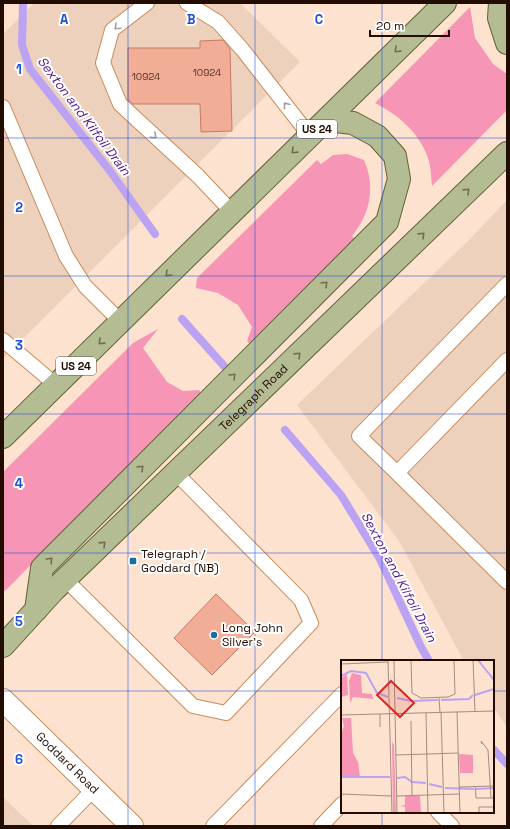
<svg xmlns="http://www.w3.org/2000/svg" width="510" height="829" font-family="'Space Grotesk',sans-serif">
  <rect width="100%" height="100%" fill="#fce2cf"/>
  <path fill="#eed1bc" d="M34,3H240L300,62L3,359V34Z
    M507,200V727L493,707V661H464L399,541L297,405L469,240Z
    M3,797L33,826H3Z"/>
  <path fill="#f795b6" d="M470,7L475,38L493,64L507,74V110L432,186C431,177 431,166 428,158C419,132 398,115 375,103Z
    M347,154L364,160C376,187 370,214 352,236L356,240L252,346L247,341L252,327L238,305L218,293L196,288L197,278L317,160L321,164L333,155Z
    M158,329L143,348L167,382L183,391L199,390L201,393L5,591L3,589V472L133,343Z"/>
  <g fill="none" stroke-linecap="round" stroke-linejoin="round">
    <path stroke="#bca2f3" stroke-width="8" d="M23,3L22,45L30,69L110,171L155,234
      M182,319L224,366
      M285,430L341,495L380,559L420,645L429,661
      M493,749L507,764"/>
  </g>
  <path fill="#f2ad96" stroke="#c57c65" d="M223,40L230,49L232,131L201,132L200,104H133L128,100V48H200V41Z
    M216,594L255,632L212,675L174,638Z"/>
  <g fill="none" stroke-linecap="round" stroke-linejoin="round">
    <g stroke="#c78b5b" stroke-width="16">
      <path id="service" d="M147,3L112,30L103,63L120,104L198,176L232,212
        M187,3L218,22L242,49L310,136
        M3,107L66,256L85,286L121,322
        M3,340L56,385
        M507,360L397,473L507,582
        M397,473L359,436L507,284
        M66,580L193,706L226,713L311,623L301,600L176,473
        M438,812L452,826
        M58,826L94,789
        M213,826L342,694
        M321,826L342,804"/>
    </g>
    <g stroke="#c78b5b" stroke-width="24">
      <g id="secondary">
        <path id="s1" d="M3,700L132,826"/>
      </g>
    </g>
    <g stroke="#606232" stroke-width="24">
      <g id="primary">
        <path d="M500,3L499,18L507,43"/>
        <path d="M3,437L445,3"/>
        <path d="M36,610L42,568L387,222L399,179L395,156L377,136L353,123L327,120"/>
        <path id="s2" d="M3,646L54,590L507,153"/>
      </g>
    </g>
    <use href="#service" stroke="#fff" stroke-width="14"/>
    <use href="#secondary" stroke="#fff" stroke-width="22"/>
    <use href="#primary" stroke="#b4bc94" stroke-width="22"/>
  </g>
  <defs><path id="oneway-chevron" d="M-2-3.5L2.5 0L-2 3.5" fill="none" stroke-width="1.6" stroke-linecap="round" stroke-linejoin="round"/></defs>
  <g stroke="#a79e99">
    <use href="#oneway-chevron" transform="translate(117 27) rotate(137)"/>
    <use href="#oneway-chevron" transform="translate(286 105) rotate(-128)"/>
    <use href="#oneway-chevron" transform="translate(154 136) rotate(43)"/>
  </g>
  <g stroke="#726d51">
    <use href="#oneway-chevron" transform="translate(397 50) rotate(136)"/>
    <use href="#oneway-chevron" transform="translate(294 151) rotate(136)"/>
    <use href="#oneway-chevron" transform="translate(467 191) rotate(-44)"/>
    <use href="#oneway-chevron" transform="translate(422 235) rotate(-44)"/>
    <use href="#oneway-chevron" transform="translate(168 274) rotate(135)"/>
    <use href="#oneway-chevron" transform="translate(325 284) rotate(-45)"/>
    <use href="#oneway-chevron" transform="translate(101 342) rotate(136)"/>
    <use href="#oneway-chevron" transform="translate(298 355) rotate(-44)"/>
    <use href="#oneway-chevron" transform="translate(233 376) rotate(-45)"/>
    <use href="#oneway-chevron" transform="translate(141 468) rotate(-45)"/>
    <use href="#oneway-chevron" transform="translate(103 544) rotate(-44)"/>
    <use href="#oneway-chevron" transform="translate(50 560) rotate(-45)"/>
  </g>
  <path fill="none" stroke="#1d4ed8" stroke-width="1" stroke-opacity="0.55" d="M128,3V826M255,3V826M382,3V661M3,138H507M3,276H507M3,414H507M3,553H507M3,691H342M493,691H507M382,812V826"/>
  <g fill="#166f9f" stroke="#fff" stroke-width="1.5">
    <rect x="129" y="557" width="8" height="8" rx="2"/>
    <circle cx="214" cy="635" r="4"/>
  </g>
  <g text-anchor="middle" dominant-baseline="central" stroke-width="4" stroke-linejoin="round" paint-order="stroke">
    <g font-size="10" fill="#563426">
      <text x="207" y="72">10924</text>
      <text x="146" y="76">10924</text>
    </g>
    <g fill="#fff" stroke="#64554c" stroke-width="1">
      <rect x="297" y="120" width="40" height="18" rx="3"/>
      <rect x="56" y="357" width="40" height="18" rx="3"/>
    </g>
    <g font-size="11" font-weight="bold" fill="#220c00">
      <text x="317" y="129">US 24</text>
      <text x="76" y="366">US 24</text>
    </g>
    <g font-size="12" fill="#220c00" stroke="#fff">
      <text stroke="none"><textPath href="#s2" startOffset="353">Telegraph Road</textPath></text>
      <text stroke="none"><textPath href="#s1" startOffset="90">Goddard Road</textPath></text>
    </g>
    <g font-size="12" fill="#220c00" stroke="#fff" text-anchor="start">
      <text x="141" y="554">Telegraph /<tspan x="141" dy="14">Goddard (NB)</tspan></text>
      <text x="222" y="628">Long John<tspan x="222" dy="14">Silver's</tspan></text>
    </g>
    <g font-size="13" font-style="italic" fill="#51188f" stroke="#fff">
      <text transform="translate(84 116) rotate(53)">Sexton and Kilfoil Drain</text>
      <text transform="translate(399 577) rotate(62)">Sexton and Kilfoil Drain</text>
    </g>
  </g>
  <g transform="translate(341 660)">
    <rect width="153" height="153" fill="#fce2cf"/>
    <path d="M11,13L20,15L21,33L31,34L32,39L12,37L9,43L8,21ZM6,14L7,35L0,37V18ZM1,58H10L12,93L17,102L19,117L0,118V74L3,66ZM51,82L53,85L55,153H52ZM118,94L132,95V113H119ZM64,136H79L80,153H64V147L59,146L64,145Z" fill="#f795b6"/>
    <path fill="none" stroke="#bca2f3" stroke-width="2" d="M137,0L153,20M0,16L10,11L25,13L36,33L47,37M134,35L153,29M56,38L70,41L97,40M100,40L128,39L132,35M0,117H49M56,118L64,117L71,122L85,123M88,124L101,127M104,128L133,129M135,129L153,128"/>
    <path fill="none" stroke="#a58c7c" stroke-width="1" d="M47,0L51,153M53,0L56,153M70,0L71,33L80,38L107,37L114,34L113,0M132,0L134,51M0,4L47,2M98,38L99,52M100,52L103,153M116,52L119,153M85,53L87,153M39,54V67M0,55L153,51M70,61L71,135M141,84L140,81L147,90L150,138M55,95L117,93M134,126L135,138H153M118,127L153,126M0,134L50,136M56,136L118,134M138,153V147H153"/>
    <path fill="#d62828" fill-opacity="0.15" stroke="#d62828" stroke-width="2" d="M50,21L73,43L59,57L36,35Z"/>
    <rect width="153" height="153" fill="none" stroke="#220c00" stroke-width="2"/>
  </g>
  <g font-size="13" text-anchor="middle" font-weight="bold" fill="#1d4ed8" stroke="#fff" stroke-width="4" stroke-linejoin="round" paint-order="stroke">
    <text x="64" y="24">A</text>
    <text x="191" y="24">B</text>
    <text x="319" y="24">C</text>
    <text x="19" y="74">1</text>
    <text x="19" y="212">2</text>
    <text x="19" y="350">3</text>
    <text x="19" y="488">4</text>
    <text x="19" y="626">5</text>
    <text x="19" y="764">6</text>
  </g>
  <rect width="510" height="829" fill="none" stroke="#220c00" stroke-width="8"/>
  <path d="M370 30v6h79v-6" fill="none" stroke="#220c00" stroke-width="2"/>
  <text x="376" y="30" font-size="12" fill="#220c00" stroke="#ffffff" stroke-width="3" paint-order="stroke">20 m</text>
</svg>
